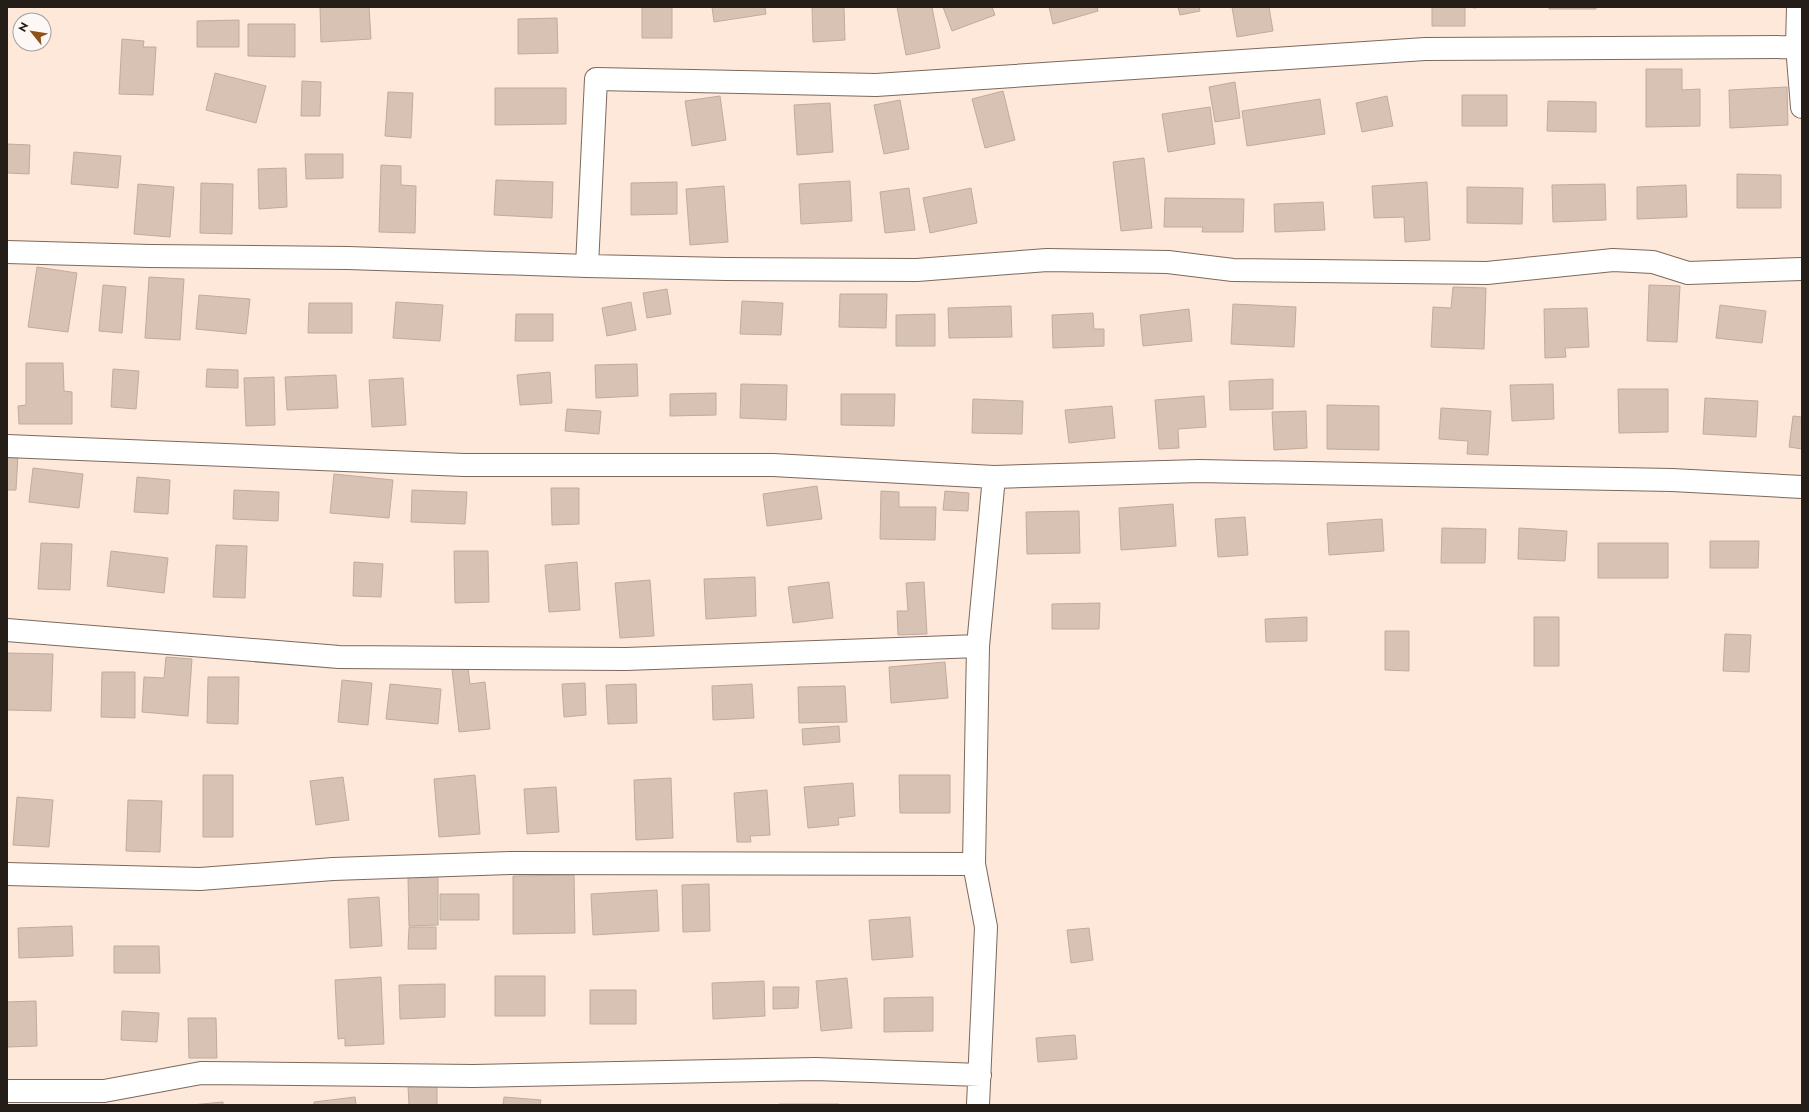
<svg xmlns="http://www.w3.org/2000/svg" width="1809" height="1112" font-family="Jost,sans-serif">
  <rect width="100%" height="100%" fill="#fde8d9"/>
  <path fill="#d7c2b4" stroke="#c0ac9e" d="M320,7H369L371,39L321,42Z
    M642,7H672V38H642Z
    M712,7H765L766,14L714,22Z
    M812,7H844L845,40L813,42Z
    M897,7H932L940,48L906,55Z
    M943,7H992L995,15L952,31Z
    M1049,7H1097L1098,11L1053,24Z
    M1178,7H1199L1200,11L1180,15Z
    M1232,7H1269L1273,31L1237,37Z
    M1432,7H1476V8L1465,7V26H1432Z
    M1549,7H1596V9H1549Z
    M557,18L558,53L518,54V19Z
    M239,20V47H197V21Z
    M248,24H295V57L248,56Z
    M122,39L144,41L143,47H156L153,95L119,94Z
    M1646,69H1682V90L1700,89V126L1646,127Z
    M215,73L266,86L256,123L206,110Z
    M302,81L321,82L320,116H301Z
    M1235,82L1240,118L1215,122L1209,87Z
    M1787,87L1788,125L1730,128L1729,90Z
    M495,88H566V124L495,125Z
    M1003,91L1015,140L985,148L972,99Z
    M388,92L413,93L411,138L385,136Z
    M1462,95H1507V126H1462Z
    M720,96L726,140L692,146L685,101Z
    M1387,96L1393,126L1362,132L1356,103Z
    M1320,99L1325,134L1247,146L1242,111Z
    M900,100L909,149L884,154L874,105Z
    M1548,101L1596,102V132L1547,131Z
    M830,103L833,152L797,155L794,105Z
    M1210,107L1215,144L1168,152L1162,114Z
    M7,144L30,145L29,174L7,173Z
    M74,152L121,156L118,188L71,184Z
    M305,154H343V178L306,179Z
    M1144,158L1152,228L1121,231L1113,162Z
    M381,165L401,166V185L416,186L415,233L379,232Z
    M286,168L287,207L259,209L258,169Z
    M1737,174L1781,175V208H1737Z
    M496,180L553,182L552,218L494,215Z
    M850,181L852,221L801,224L799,184Z
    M677,182V214L631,215V183Z
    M1427,182L1430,240L1405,242L1404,217L1374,218L1372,186Z
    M201,183L233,184L232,234L200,233Z
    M138,184L174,187L170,237L134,234Z
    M1605,184L1606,220L1553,222L1552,185Z
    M1686,185L1687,217L1637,219V187Z
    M724,186L728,242L690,245L686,189Z
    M1467,187L1523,188L1522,224L1467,223Z
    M909,188L915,230L885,233L880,192Z
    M971,188L977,223L930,233L923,198Z
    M1165,198L1244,199L1243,232H1202L1203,227H1164Z
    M1323,202L1325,230L1275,232L1274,204Z
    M37,267L77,273L68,332L28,327Z
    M149,277L184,279L180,340L145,338Z
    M103,285L126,287L122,333L99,331Z
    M1649,285L1680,286L1677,342L1647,341Z
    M1453,287L1486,288L1484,349L1431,347L1433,307L1451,308Z
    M667,289L671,314L647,318L643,293Z
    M840,294H887L886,328L839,327Z
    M199,295L250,299L246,334L196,329Z
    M742,301L783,303L781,335L740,334Z
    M396,302L443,305L440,341L393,338Z
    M631,302L636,330L607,336L602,308Z
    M309,303H352V333H308Z
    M1233,304L1296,307L1294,347L1231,344Z
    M1720,305L1766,311L1762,343L1716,338Z
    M1011,306L1012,337L949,338L948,308Z
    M1587,308L1589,347L1565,348L1566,357L1545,358L1544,309Z
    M1189,309L1192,341L1143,346L1140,315Z
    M1093,313L1094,329H1104V346L1053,348L1052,315Z
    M516,314H553V341H515Z
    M935,314V346H896V315Z
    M26,363H63L64,391L72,392V424H19L18,406L26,405Z
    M637,364L638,396L596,398L595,365Z
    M113,369L139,371L136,409L111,407Z
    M207,369L238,370V388L206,387Z
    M550,372L552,403L520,405L517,375Z
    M336,375L338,408L287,410L285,377Z
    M274,377L275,425L246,426L244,378Z
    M403,378L406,425L372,427L369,380Z
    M1273,379V409L1230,410L1229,381Z
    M741,384L787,385L786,420L740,418Z
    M1553,384L1554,419L1512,421L1510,385Z
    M1618,389H1668V432L1619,433Z
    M716,393V415L670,416V394Z
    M841,394H895L894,426L841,425Z
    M1204,396L1206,427L1178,429L1179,448L1159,449L1155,400Z
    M1705,398L1758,401L1756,437L1703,434Z
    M973,399L1023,401L1022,434L972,433Z
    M1327,405L1379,406V450L1327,449Z
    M1112,406L1115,438L1069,443L1065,410Z
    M1441,408L1491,411L1488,455L1467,454L1468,441L1439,439Z
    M567,409L601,411L599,434L565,431Z
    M1306,411L1307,448L1274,450L1272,412Z
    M1793,416L1802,417V449L1789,447Z
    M7,454L18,455L16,490H7Z
    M33,468L83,474L79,508L29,502Z
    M334,474L393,480L389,518L330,513Z
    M137,477L170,480L168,514L134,512Z
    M817,486L822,519L767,526L763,494Z
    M551,488H579V524L552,525Z
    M234,490L279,492L278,521L233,519Z
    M412,490L467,492L465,524L411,522Z
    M881,491L899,492V507H936L935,540L880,539Z
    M945,491L969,493L968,511L943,510Z
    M1173,504L1176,546L1121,550L1119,508Z
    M1079,511L1080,553L1027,554L1026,512Z
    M1245,517L1248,555L1218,557L1215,519Z
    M1382,519L1384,551L1329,555L1327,523Z
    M1442,528L1486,529L1485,563H1441Z
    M1519,528L1567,531L1565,561L1518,559Z
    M1710,541H1759L1758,568H1710Z
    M41,543L72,544L70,590L38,589Z
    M1598,543H1668V578H1598Z
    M216,545L247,546L245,598L213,597Z
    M111,551L168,558L164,593L107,586Z
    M454,551H488L489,602L455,603Z
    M354,562L383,564L381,597L353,596Z
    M577,562L580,610L549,612L545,565Z
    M755,577L756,616L706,619L704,579Z
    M650,580L654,636L620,638L615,583Z
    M829,582L833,618L793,623L788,587Z
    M924,582L927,634L898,635L897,611H908L906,583Z
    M1100,603L1099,629H1052V604Z
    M1307,617V641L1266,642L1265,619Z
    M1534,617H1559V666H1534Z
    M1385,631H1409V671L1385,670Z
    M1725,634L1751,635L1749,672L1723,671Z
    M7,653L53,654L51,711L7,710Z
    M166,657L192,659L188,716L142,712L144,677L164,678Z
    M945,662L948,698L891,703L889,667Z
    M468,668L470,684L485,682L490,729L459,732L452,669Z
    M102,672H135V718L101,717Z
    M208,677H239L238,724L207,723Z
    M342,680L372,683L368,725L338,722Z
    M585,683L586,715L564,717L562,684Z
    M390,684L441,689L438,724L386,719Z
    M636,684L637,723L608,724L606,685Z
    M752,684L754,718L713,720L712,686Z
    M845,686L847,722L799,723L798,687Z
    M839,726L840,742L803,745L802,729Z
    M203,775H233V837H203Z
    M475,775L480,834L439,837L434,779Z
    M899,775H950V813H900Z
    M343,777L349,820L316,825L310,781Z
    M671,778L673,838L636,840L634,780Z
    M853,783L855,816L838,818L839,825L808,828L804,787Z
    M556,787L559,832L527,834L524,789Z
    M767,790L770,835L750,836L751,842H737L734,793Z
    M17,797L53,800L49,847L13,845Z
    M128,800L162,801L160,852L126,851Z
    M574,875L575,933L513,934V876Z
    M438,876V925L409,926L408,877Z
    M709,884L710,931L683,932L682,885Z
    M657,890L659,931L593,935L591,894Z
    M440,894H479V920H440Z
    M379,897L382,946L350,948L348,899Z
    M910,917L913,957L872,960L869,920Z
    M72,926L73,956L19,958L18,928Z
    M409,927H436V949H408Z
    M1089,928L1093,960L1071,963L1067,930Z
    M114,946H159L160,973H114Z
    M495,976H545V1016H495Z
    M381,977L384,1044L345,1046V1038L338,1039L335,980Z
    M847,978L852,1028L821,1031L816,981Z
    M764,981L765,1016L713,1019L712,983Z
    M445,984V1017L400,1019L399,985Z
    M773,987H799L798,1008L773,1009Z
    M590,990H636V1024H590Z
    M933,997V1031L884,1032V998Z
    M36,1001L37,1046L7,1047V1002Z
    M122,1011L159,1013L157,1042L121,1040Z
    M188,1018H216L217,1058H189Z
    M1075,1035L1077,1059L1038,1062L1036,1038Z
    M437,1085V1105H409L408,1086Z
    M355,1097L356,1105H314V1102Z
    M504,1097L541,1100L540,1105H503Z
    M223,1102V1105H191Z
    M779,1104H839V1105H779Z"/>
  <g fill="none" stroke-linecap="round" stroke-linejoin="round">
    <g stroke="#7c695d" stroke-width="24">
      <path id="minor" d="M1798,7L1797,46L1802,107
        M7,252L150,256L348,258L587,266L726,269L917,270L1047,260L1168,262L1233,270L1487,273L1613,260L1653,262L1688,273L1802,269
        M587,266L596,79L876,85L1425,49L1802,47
        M7,446L464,465H773L994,477L1199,471L1672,480L1802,487
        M7,630L339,657L626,659L978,646
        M7,874L200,879L333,869L511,863L974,864
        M7,1091H104L201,1073L473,1076L816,1069L980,1075
        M978,1105L986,927L974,864L978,646L994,477"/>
    </g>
    <use href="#minor" stroke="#fff" stroke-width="22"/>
  </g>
  <rect width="1809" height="1112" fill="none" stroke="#241d18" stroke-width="16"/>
  <g transform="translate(32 32) rotate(300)"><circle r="19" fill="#fdf8f5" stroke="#a6a09d"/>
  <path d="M0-3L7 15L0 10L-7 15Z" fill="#905019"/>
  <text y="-6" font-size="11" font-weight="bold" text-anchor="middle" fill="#241d18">N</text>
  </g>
</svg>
